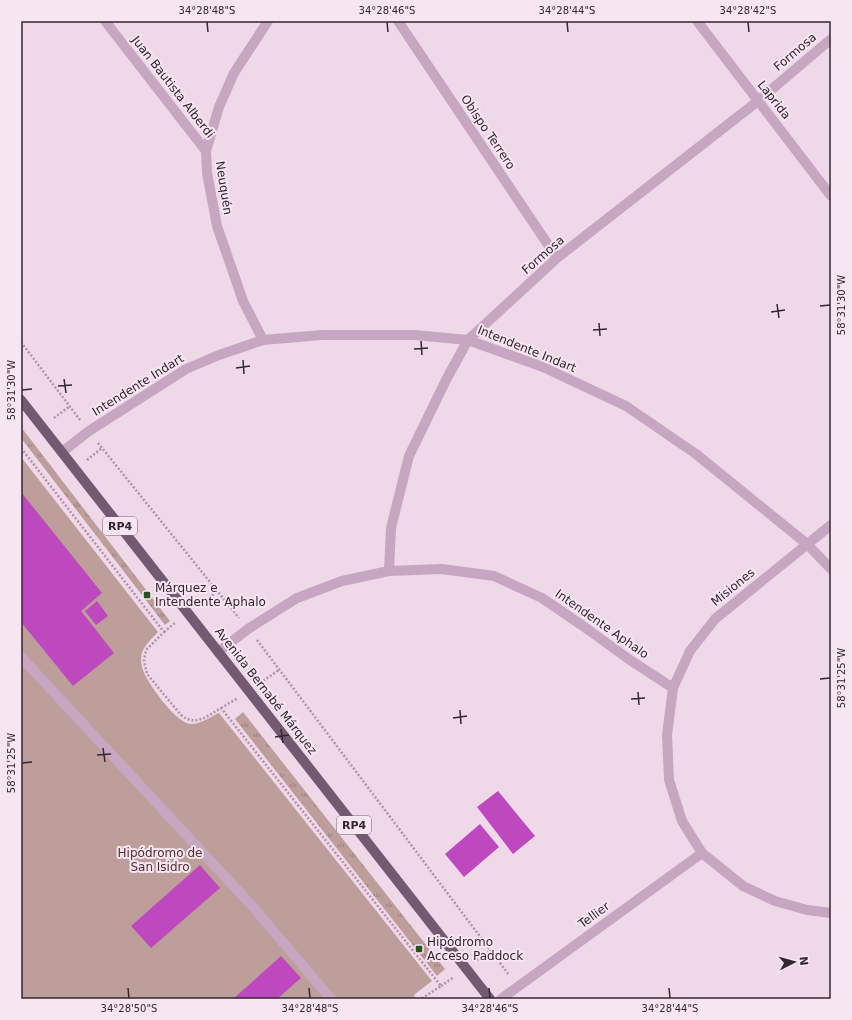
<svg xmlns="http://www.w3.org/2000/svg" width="852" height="1020" font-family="'DejaVu Sans',sans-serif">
  <defs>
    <pattern id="grass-tufts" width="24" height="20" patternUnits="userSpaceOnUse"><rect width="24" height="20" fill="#bd9e9b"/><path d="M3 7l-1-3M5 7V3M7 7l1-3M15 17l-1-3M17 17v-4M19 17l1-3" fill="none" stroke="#9a817f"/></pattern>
  </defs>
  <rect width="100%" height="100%" fill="#efd9e9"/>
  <path fill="url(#grass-tufts)" d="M21,427L170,621L165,625L21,438Z
    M243,712L445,969L437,976L235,719Z"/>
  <path fill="#bd9e9b" d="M21,457L158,632C150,641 141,647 141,660C141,664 143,671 145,675C151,687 177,724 191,724C201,724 210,717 219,713L432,981L415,994L414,999H21Z"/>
  <path fill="#be49be" d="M21,492L102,593L81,611L114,653L73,686L21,622Z
    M97,601L108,616L96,625L85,611Z
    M498,791L535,836L513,854L477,807Z
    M480,824L499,847L464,877L445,854Z
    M200,865L220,888L151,948L131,926Z
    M281,956L301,978L277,999H233Z"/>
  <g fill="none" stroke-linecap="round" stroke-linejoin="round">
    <path stroke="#b291ac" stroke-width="2.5" stroke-dasharray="2 2" stroke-linecap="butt" d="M21,342L80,420
      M54,418L70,406
      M98,443L239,618
      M21,448L164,632L146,650L144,661L147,674L181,715C196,727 207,716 221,708L441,986L421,999
      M87,460L102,448
      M199,605L218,591
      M164,632L176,622
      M257,640L509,975
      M260,683L279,670
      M221,708L238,698
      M477,960L490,951
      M441,986L454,977"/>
    <path stroke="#c6a6c0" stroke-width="10" d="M105,21L206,151
      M398,21L557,258
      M697,21L831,196
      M263,340L243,301L217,226L207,173L206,151L219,107L234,73L268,21
      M62,452L89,431L186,369L219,355L263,340L322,335H415L468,340L543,367L626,406L696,454L807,544L831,569
      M831,525L715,619L690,651L673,688L667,735L669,780L682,821L702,853L743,886L775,901L807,910L831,913
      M389,571L391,528L409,456L447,378L468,340L557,258L758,101L831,39
      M218,652L248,629L297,598L342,581L389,571L442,569L494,576L542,598L583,626L630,660L673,688
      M21,657L254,908L331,999
      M501,999L702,853"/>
    <path stroke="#745972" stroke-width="10" d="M21,400L490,999"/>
  </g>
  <path fill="none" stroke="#332732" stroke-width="1.5" d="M207,22L208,32M387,22L388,32M567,22L568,32M748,22L749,32M777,304L779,318M820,306L830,305M771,312L785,310M599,323L600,336M593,330L607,329M421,341L422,355M414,349L428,348M243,360L244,374M236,368L250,366M64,379L66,393M58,386L72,385M22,390L32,389M820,679L830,678M638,692L639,705M631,699L645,698M460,710L461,724M453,718L467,716M281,729L283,743M275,737L289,735M103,748L105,762M97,755L111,754M22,763L32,762M128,988L129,998M309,988L310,998M489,988L490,998M669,988L670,998"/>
  <g fill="#28521f" stroke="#f8e5f2" stroke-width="1.5">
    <rect x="143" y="591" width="8" height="8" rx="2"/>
    <rect x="415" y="945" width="8" height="8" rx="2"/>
  </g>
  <g text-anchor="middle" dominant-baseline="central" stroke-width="4" stroke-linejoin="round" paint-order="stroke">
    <g fill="#f8e5f2" stroke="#6e606c" stroke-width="1">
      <rect x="103" y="517" width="34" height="18" rx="3"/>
      <rect x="337" y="816" width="34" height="18" rx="3"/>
    </g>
    <g font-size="11" font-weight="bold" fill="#332732">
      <text x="120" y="526">RP4</text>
      <text x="354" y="825">RP4</text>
    </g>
    <g font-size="12" fill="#332732" stroke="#f8e5f2">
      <text transform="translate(795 52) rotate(-40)">Formosa</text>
      <text transform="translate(173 87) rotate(52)">Juan Bautista Alberdi</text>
      <text transform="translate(774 100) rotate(52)">Laprida</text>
      <text transform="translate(488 132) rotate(56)">Obispo Terrero</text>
      <text transform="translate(224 188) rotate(81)">Neuquén</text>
      <text transform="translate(543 255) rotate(-41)">Formosa</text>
      <text transform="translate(527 349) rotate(22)">Intendente Indart</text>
      <text transform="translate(138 385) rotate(-32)">Intendente Indart</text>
      <text transform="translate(733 587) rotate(-39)">Misiones</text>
      <text transform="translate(602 624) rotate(35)">Intendente Aphalo</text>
      <text transform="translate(266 691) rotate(52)">Avenida Bernabé Márquez</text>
      <text transform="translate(594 915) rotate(-36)">Tellier</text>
    </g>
    <g font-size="12" fill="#332732" stroke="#f8e5f2" text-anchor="start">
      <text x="155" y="588">Márquez e<tspan x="155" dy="14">Intendente Aphalo</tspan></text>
      <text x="427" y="942">Hipódromo<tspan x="427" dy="14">Acceso Paddock</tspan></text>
    </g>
    <g font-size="12" fill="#50302c" stroke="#f8e5f2">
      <text x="160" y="853">Hipódromo de<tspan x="160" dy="14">San Isidro</tspan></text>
    </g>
  </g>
  <rect width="852" height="1020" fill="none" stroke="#f8e5f2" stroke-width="44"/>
  <g transform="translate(794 962) rotate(84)" stroke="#f8e5f2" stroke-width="3" paint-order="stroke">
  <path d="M0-3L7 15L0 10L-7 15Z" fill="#332732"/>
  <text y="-6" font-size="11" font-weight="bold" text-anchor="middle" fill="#332732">N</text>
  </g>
  <rect x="22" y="22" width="808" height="976" fill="none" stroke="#332732" stroke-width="1.5"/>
  <g font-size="10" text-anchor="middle" fill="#332732">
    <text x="207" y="14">34°28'48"S</text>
    <text x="387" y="14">34°28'46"S</text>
    <text x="567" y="14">34°28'44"S</text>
    <text x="748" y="14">34°28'42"S</text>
    <text transform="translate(841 305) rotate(-90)" y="4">58°31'30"W</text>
    <text transform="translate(11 390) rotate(-90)" y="4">58°31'30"W</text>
    <text transform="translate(841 678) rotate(-90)" y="4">58°31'25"W</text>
    <text transform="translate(11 763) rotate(-90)" y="4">58°31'25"W</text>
    <text x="129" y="1012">34°28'50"S</text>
    <text x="310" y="1012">34°28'48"S</text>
    <text x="490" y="1012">34°28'46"S</text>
    <text x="670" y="1012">34°28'44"S</text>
  </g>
</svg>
